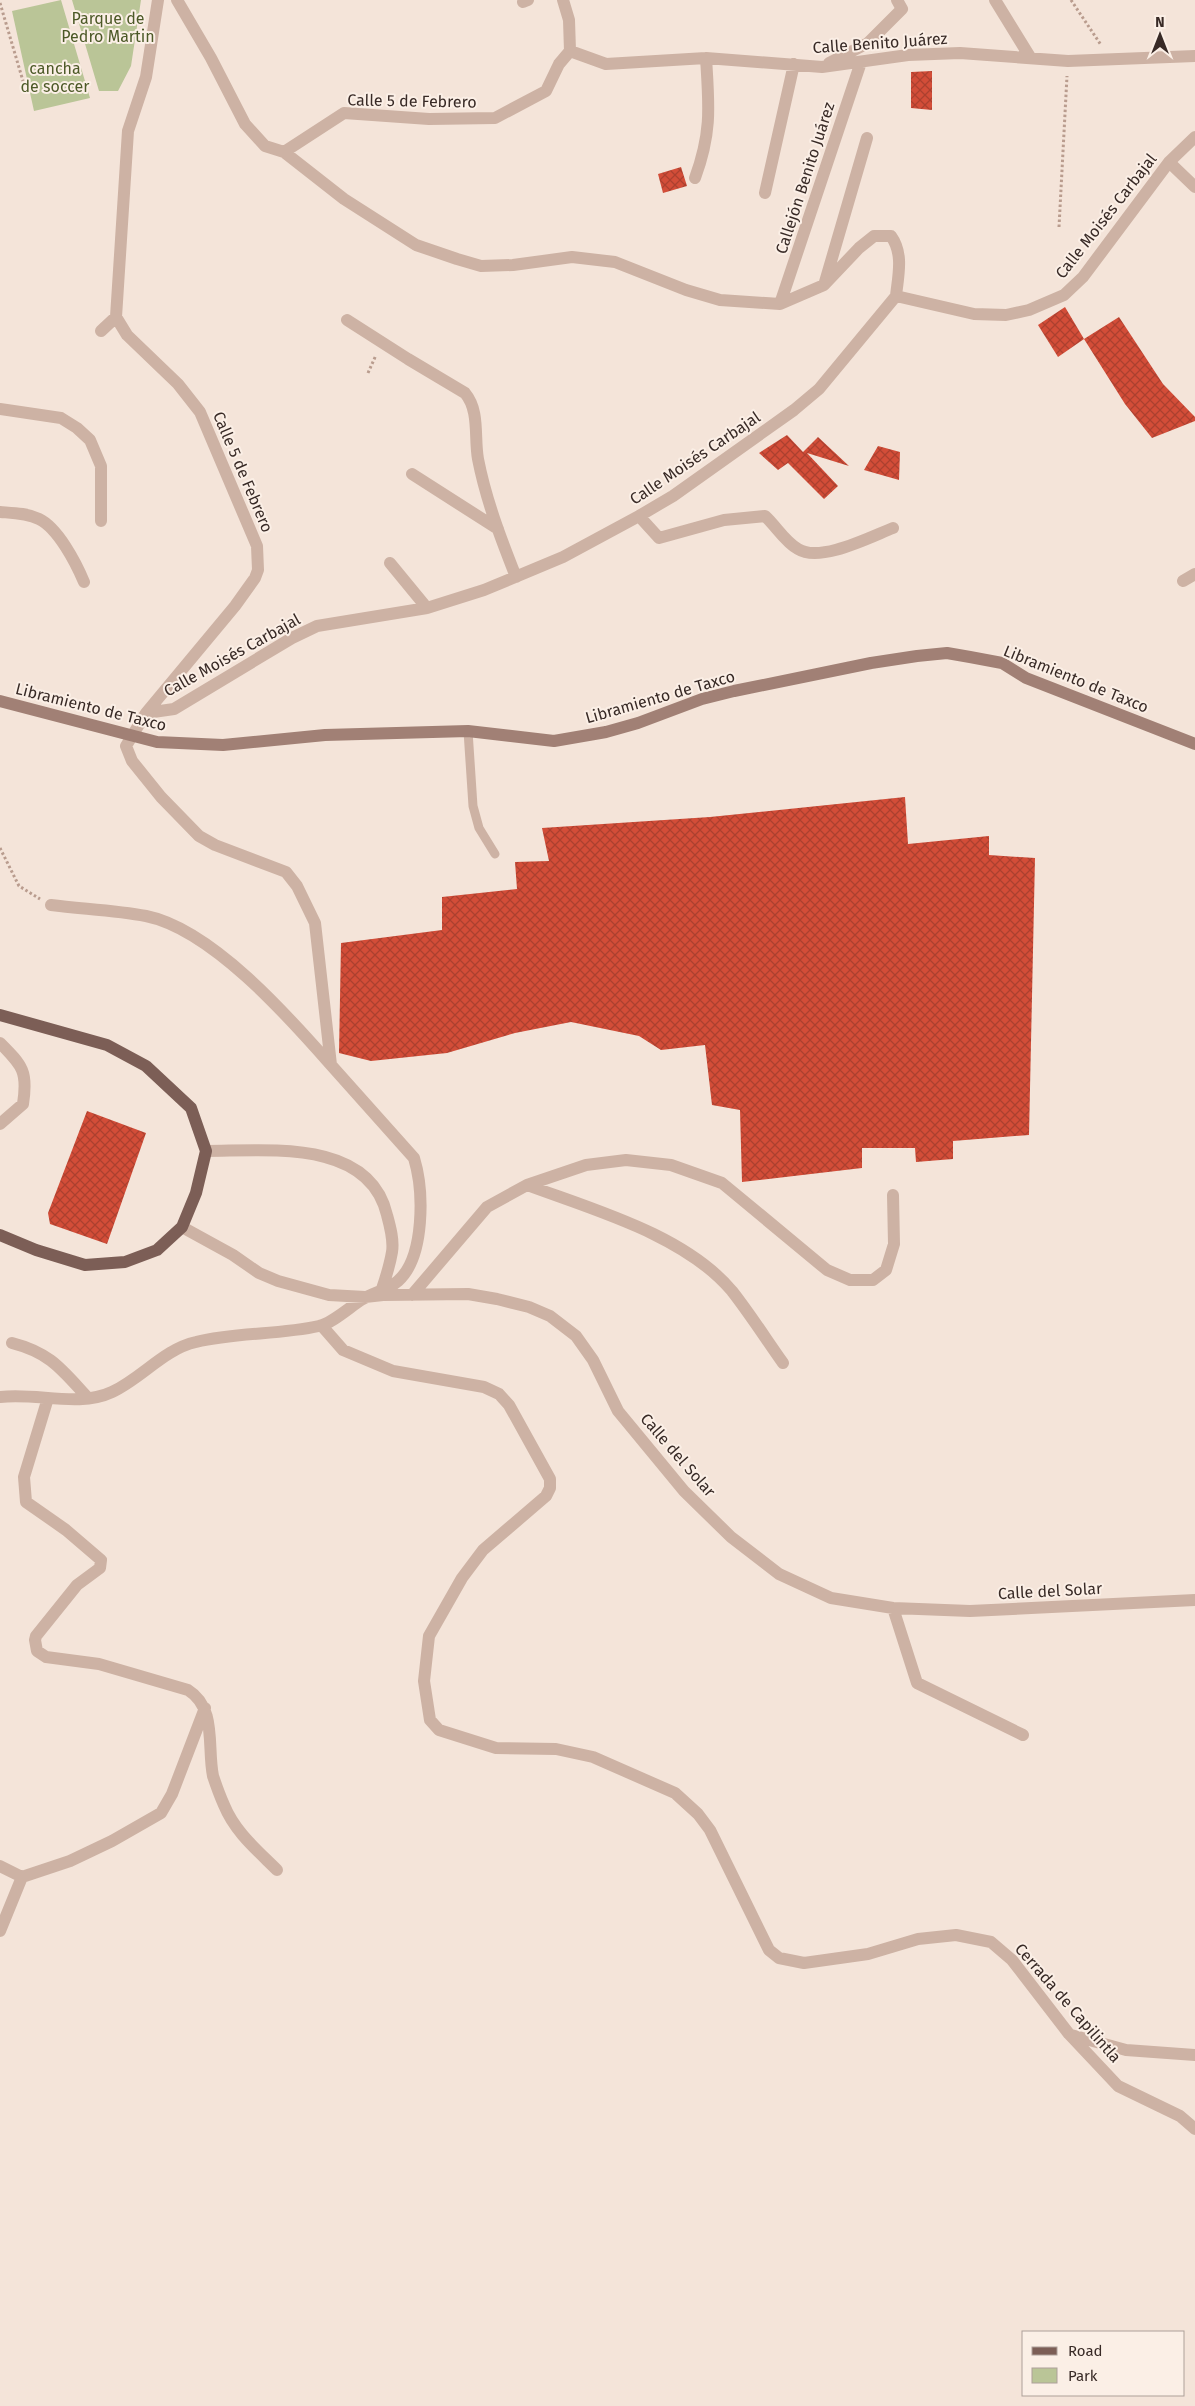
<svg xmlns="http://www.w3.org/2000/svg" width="1195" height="2406" font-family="'Fira Sans',sans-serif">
  <defs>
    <pattern id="building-cross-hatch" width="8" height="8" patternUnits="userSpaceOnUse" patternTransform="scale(1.25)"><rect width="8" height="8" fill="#d34d38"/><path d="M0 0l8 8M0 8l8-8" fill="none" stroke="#ac402f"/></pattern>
  </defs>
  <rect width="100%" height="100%" fill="#f4e4d9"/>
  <path fill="#bac597" d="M61,0L90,98L34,111L12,11Z
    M72,0H141L131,66L118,91H99Z"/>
  <path fill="url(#building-cross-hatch)" d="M932,71V110L911,108V72Z
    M681,167L687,186L663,193L658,174Z
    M1065,307L1084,339L1058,357L1038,325Z
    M1119,317L1163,384L1195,417V421L1152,438L1125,404L1084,339Z
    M787,435L803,452L818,437L849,466L807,453L838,486L824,499L788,463L778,470L759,453Z
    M878,446L900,452L899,480L864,470Z
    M905,797L908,844L989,836V855L1035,858L1029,1135L953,1141V1159L916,1162L915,1148H862V1168L742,1182L740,1110L712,1105L705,1045L661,1050L639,1036L571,1022L515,1033L447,1053L371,1061L339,1053L341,943L442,930V897L517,889L515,862L549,861L542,828L710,817Z
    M87,1111L146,1133L107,1244L50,1224L48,1213Z"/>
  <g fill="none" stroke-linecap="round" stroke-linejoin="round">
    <path stroke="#b99c8e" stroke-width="3" stroke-dasharray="2.5 2.5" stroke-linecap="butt" d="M1071,0L1101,45
      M0,3L23,81
      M1059,227L1067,76
      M368,373L376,355
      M0,848L19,886L40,899"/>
    <path stroke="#cdb2a4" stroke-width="9" d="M468,731L473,806L479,828L495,854"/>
    <path stroke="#cdb2a4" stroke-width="12" d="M177,0L211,58L245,124L265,146L284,152L344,199L416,245L457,259L481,266L513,265L572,257L615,262L686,290L720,300L780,304L824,285L859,248L874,236H891C904,254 898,276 896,296
      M995,0L1030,57
      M523,2L528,0
      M570,51L606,64L706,58L822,67L908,55L960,53L1068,61L1195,56
      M829,63L868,43L902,9L897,0
      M284,152L344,113L429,119L495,118L546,91L559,64L570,51L569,20L563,0
      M1169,162L1195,187
      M695,178C712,132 709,106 706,58
      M765,193L794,64
      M825,282L867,138
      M896,296L974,314L1006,315L1029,310L1064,295L1083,277L1169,162L1195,137
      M780,304L861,62
      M347,320L408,359L465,393C480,411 474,437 478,459C486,500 501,539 516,577
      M101,331L116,317
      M0,409L61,418L77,428L90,440L101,466V521
      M412,474L498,529
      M0,512C13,513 26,513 39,519C58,528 76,563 84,582
      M639,516L659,538L724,520L765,516C776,526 785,542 798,549C820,563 870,537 893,528
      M390,563L427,608
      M1183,581L1195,574
      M146,713L235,606L255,578L258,570L257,546L200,412L178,384L127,335L116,317L128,131L146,77L158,0
      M51,905C82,909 115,910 146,916C211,929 288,1016 331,1065
      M0,1043C23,1066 28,1072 23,1104L0,1124
      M206,1151C266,1151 369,1138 387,1215C390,1226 394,1240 392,1252C390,1264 386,1277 382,1289
      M527,1185C594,1210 685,1235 732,1291C750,1314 766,1339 783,1363
      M182,1227L233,1255L259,1273L278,1281L329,1295L365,1297L383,1295L468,1294L497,1299L529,1307L550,1316L576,1336L593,1360L618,1411L684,1491L731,1537L779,1574L831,1598L893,1608L970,1611L1195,1600
      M412,1295L487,1207L527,1185L586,1165L626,1160L671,1165L722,1183L827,1270L850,1280H873L886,1270L894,1244L893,1195
      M322,1326L343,1350L393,1371L484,1387L499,1394L509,1405L550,1479V1488L546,1496L483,1550L462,1578L429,1636L424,1681L430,1720L439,1730L496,1748L556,1749L593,1757L675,1793L698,1814L710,1830L769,1950L779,1958L804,1963L868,1954L918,1939L956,1935L991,1942L1012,1960L1069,2034L1118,2086L1180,2116L1195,2129
      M12,1343C51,1353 62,1370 88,1398
      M0,1397C36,1392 78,1408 112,1392C142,1378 164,1349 196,1342C236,1332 279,1335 319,1326C331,1324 350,1307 361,1300C372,1293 388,1290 398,1281C425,1257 424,1191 414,1158L331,1065L315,923L297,886L286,872L215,845L199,836L161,797L132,761L126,746L146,713L174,709L292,638L317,626L427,608L484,590L563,557L639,516L673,496L794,410L819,389L896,296
      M48,1398L24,1477L26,1502L66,1530L101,1560L100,1568L77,1585L36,1636L35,1640L37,1651L46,1657L99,1664L188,1690C217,1708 207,1747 213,1776C216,1785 220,1796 224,1805C235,1832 257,1850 277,1870
      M893,1608L917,1683L1023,1735
      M0,1866L22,1877L70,1861L112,1841L161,1813L172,1794L205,1708
      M0,1931L22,1877
      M1071,2035L1126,2050L1195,2055"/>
    <path stroke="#a18075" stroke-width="12" d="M0,701L157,742L223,745L325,735L468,731L554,741L606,732L638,723L702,699L734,691L871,663L917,656L947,653L970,657L1002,663L1026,678L1195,744"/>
    <path stroke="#7c5e56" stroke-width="12" d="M0,1015L107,1045L146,1066L191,1108L206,1151L196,1193L182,1227L157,1250L125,1262L85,1265L36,1250L0,1235"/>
  </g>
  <g text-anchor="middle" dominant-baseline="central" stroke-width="4" stroke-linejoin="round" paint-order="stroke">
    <g font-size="16" fill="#4c5927" stroke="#fbefe6">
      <text x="108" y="18">Parque de<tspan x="108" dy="18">Pedro Martin</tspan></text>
      <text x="55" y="68">cancha<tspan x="55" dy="18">de soccer</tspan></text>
    </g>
    <g font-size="16" fill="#382a26" stroke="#fbefe6">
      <text transform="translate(880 43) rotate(-4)">Calle Benito Juárez</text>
      <text transform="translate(412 101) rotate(1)">Calle 5 de Febrero</text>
      <text transform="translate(805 178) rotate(-72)">Callejón Benito Juárez</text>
      <text transform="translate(1106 216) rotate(-52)">Calle Moisés Carbajal</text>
      <text transform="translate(695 458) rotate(-34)">Calle Moisés Carbajal</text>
      <text transform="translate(243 472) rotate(67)">Calle 5 de Febrero</text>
      <text transform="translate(232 655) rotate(-29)">Calle Moisés Carbajal</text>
      <text transform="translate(1076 679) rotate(22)">Libramiento de Taxco</text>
      <text transform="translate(660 697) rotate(-16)">Libramiento de Taxco</text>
      <text transform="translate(91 707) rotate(14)">Libramiento de Taxco</text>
      <text transform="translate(678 1455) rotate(49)">Calle del Solar</text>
      <text transform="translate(1050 1591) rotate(-3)">Calle del Solar</text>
      <text transform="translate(1068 2003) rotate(49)">Cerrada de Capilintla</text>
    </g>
  </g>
  <rect x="1022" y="2331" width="162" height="65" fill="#fbefe6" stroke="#ada099"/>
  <rect x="1032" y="2347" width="25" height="8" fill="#7c5e56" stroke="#ada099"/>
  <text x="1068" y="2356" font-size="15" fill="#382a26">Road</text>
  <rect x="1032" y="2368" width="25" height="15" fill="#bac597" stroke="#ada099"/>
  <text x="1068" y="2381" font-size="15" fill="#382a26">Park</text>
  <g transform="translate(1160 35)" stroke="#fbefe6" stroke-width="4" paint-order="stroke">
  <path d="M0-4L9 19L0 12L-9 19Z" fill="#382a26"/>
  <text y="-8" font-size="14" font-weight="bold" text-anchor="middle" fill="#382a26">N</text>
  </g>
</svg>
